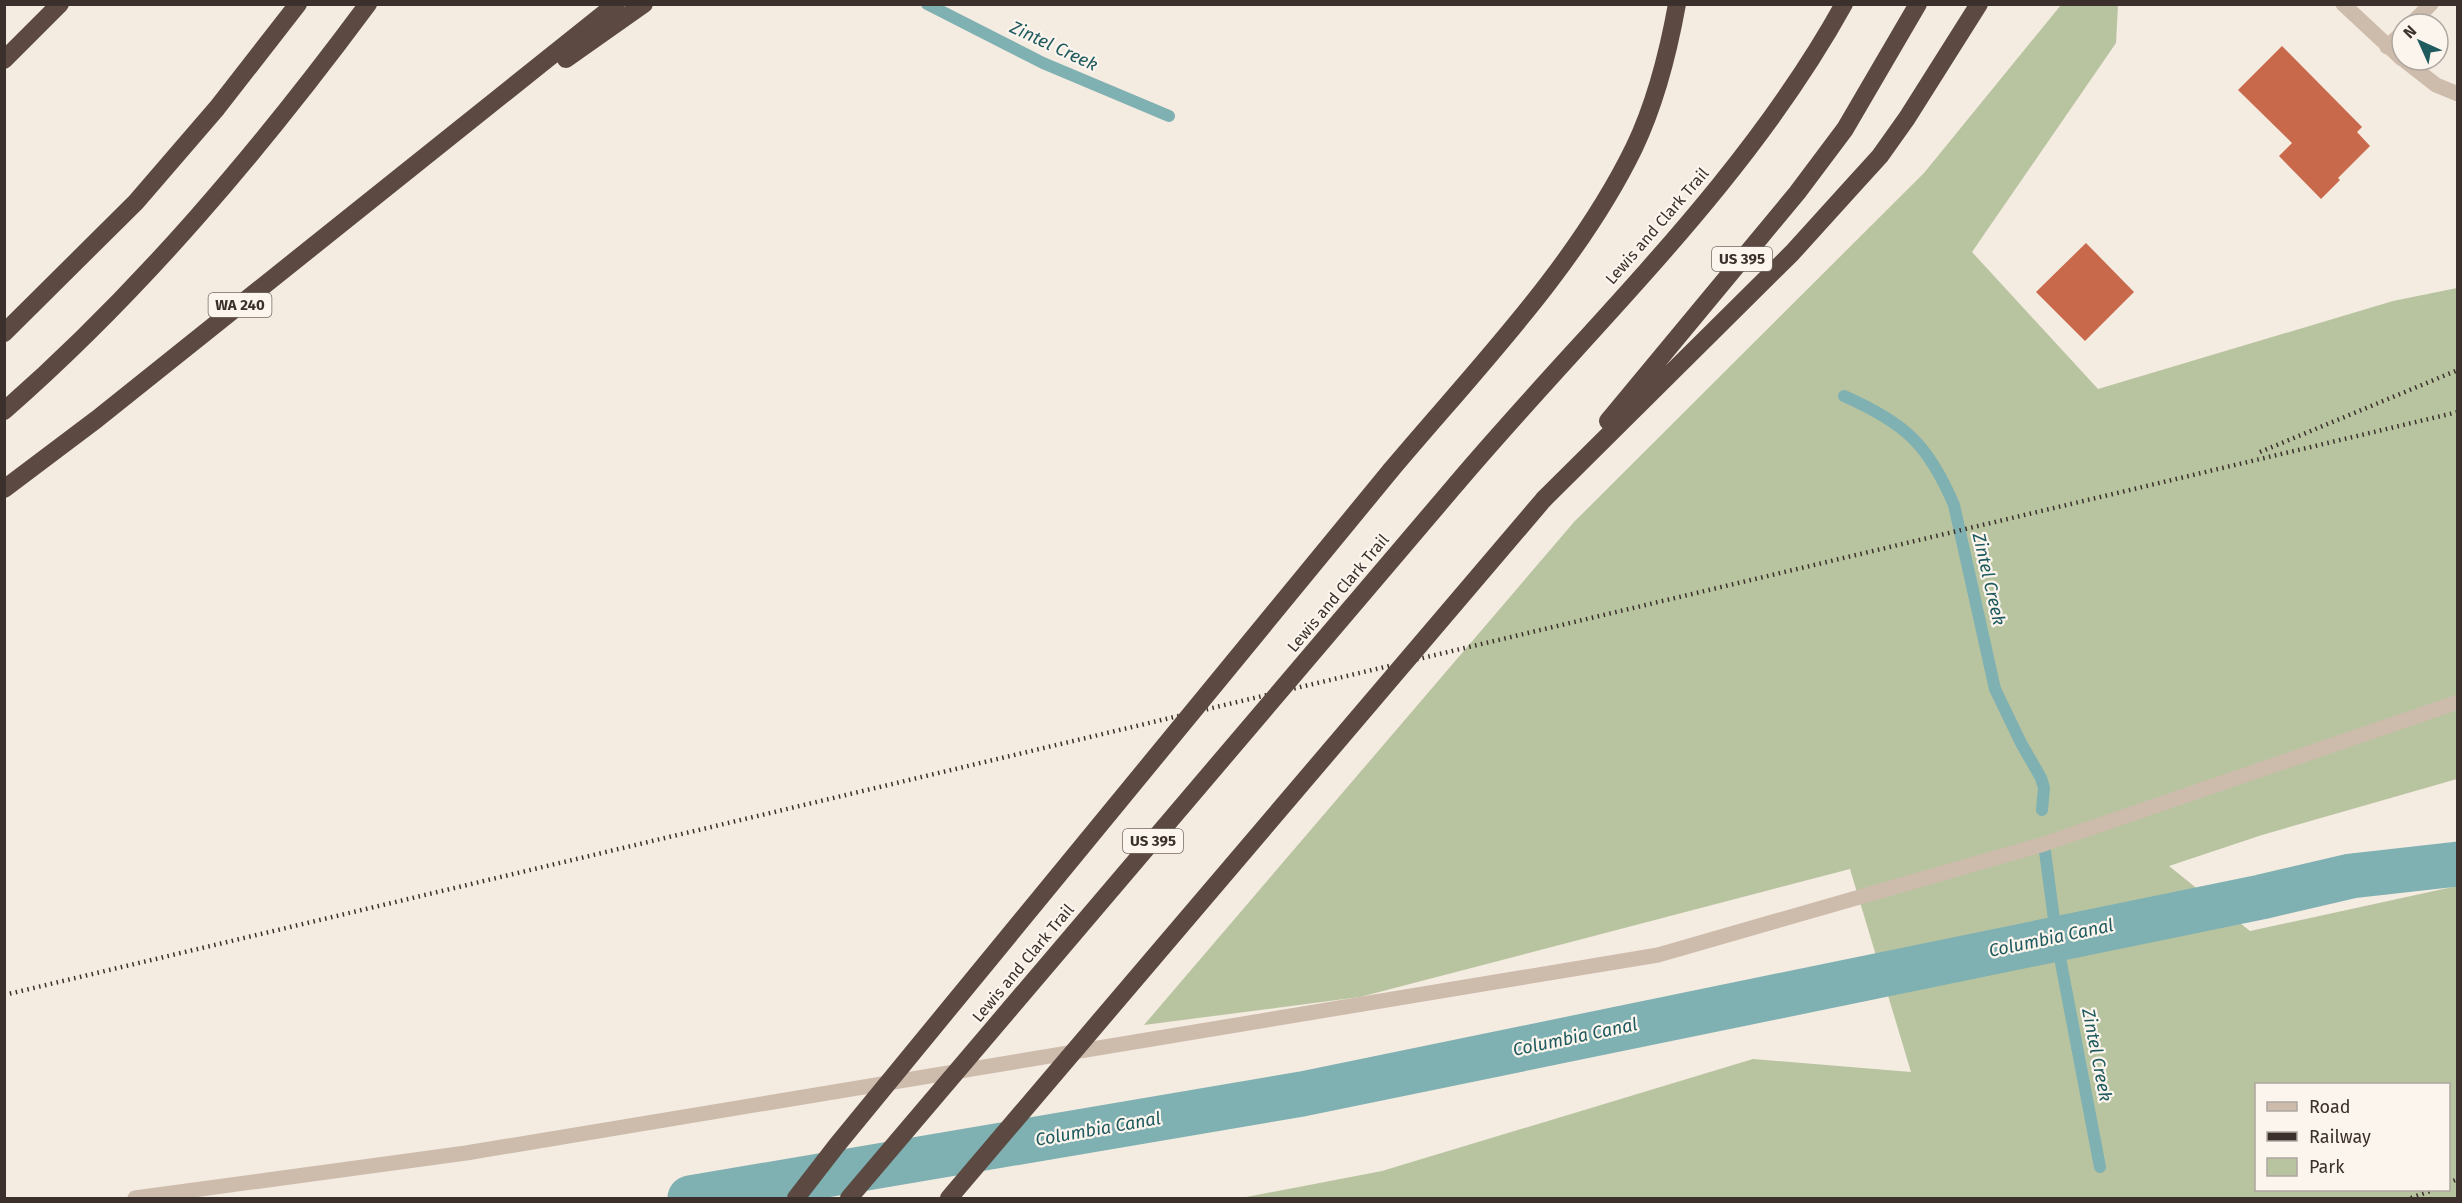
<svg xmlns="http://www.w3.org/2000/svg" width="2462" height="1203" font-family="'Fira Sans',sans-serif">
  <rect width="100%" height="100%" fill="#f4ebe1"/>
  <path fill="#b8c4a0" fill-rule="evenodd" d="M2061,5H2118L2116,43L1972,252L2098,389L2393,301L2457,288V779L2262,835L2169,866L2250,931L2457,886V1198H1241L1382,1171L1753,1059L1911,1072L1850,869L1360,997L1144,1025L1574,522L1924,173ZM2256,1084H2448V1190H2256Z"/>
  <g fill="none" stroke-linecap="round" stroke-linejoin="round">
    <path stroke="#7fb0b2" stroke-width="12" d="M927,4L1043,63L1169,116
      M1844,396C1905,423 1928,444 1954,505L1995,689L2021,743L2041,778L2044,788L2042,810
      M2044,844L2057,942L2100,1167"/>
    <path stroke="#7fb0b2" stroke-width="45" d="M690,1198L1302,1094L2261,897L2351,876L2458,864"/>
  </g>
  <path fill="#c8694b" d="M2282,46L2362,127L2357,132L2370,146L2338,178L2340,180L2321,199L2279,156L2292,143L2238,90Z
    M2086,243L2134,292L2085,341L2036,292Z"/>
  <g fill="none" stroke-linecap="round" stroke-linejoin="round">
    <path stroke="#cdbbac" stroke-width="15" d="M2343,4L2402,59
      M2411,24L2431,4
      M2387,47L2402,33
      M2404,60L2436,85L2458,94
      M135,1198L466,1153L1658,955L2044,844L2458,702"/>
    <path stroke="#5c4a42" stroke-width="18" d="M566,59L644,4
      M4,60L60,4
      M4,333L136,202L217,108L298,4
      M4,411C141,291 259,151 368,4
      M1608,421L1797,193L1845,129L1918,4
      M1391,470C1476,369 1576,267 1634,148C1656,102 1668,54 1677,4
      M1457,483C1589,327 1744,185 1844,4
      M4,489L97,419L616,4
      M1544,499L1792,253L1850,189L1880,156L1907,118L1979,4"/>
    <path stroke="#3b302b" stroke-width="4.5" stroke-dasharray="1.5 4.5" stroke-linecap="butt" d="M2260,452L2458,370
      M4,995L2458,412
      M2448,1183L2458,1179
      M2411,1198L2433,1190"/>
    <path stroke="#5c4a42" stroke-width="18" d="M796,1198L837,1145L1391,470
      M849,1198L1457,483
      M949,1198L1544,499"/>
  </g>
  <g text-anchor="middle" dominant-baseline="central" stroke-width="4.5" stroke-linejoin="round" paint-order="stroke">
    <g fill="#fbf5ee" stroke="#756b66" stroke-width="1.5">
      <rect x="1712" y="247" width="60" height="24" rx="4.5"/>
      <rect x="208.5" y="293" width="63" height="24" rx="4.5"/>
      <rect x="1123" y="829" width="60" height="24" rx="4.5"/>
    </g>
    <g font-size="15" font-weight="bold" fill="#3b302b">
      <text x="1742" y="259">US 395</text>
      <text x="240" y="305">WA 240</text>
      <text x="1153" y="841">US 395</text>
    </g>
    <g font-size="16" fill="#3b302b" stroke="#fbf5ee">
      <text transform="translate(1657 226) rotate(-49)">Lewis and Clark Trail</text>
      <text transform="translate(1338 593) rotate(-50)">Lewis and Clark Trail</text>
      <text transform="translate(1023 963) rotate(-50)">Lewis and Clark Trail</text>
    </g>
    <g font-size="18" font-style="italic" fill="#1f5a5e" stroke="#fbf5ee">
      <text transform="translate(1054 46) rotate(25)">Zintel Creek</text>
      <text transform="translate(1989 579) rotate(77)">Zintel Creek</text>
      <text transform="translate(2051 938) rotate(-12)">Columbia Canal</text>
      <text transform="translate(1575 1037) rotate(-12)">Columbia Canal</text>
      <text transform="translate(2097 1055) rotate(79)">Zintel Creek</text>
      <text transform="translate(1098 1129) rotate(-10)">Columbia Canal</text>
    </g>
  </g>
  <rect width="2462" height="1203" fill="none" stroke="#3b302b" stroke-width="12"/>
  <rect x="2255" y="1083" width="195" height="108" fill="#fbf5ee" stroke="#aea6a0" stroke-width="1.5"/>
  <rect x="2267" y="1102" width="30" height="9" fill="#cdbbac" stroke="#aea6a0" stroke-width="1.5"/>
  <text x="2309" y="1113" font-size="18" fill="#3b302b">Road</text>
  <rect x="2267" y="1132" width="30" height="9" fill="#3b302b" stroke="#aea6a0" stroke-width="1.5"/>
  <text x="2309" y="1143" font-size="18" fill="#3b302b">Railway</text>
  <rect x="2267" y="1158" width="30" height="18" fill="#b8c4a0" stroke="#aea6a0" stroke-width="1.5"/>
  <text x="2309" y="1173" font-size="18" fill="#3b302b">Park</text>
  <g transform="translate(2420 42) rotate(315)"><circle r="28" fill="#fbf5ee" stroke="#aea6a0" stroke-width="1.5"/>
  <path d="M0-4.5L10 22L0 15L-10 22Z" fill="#1f5a5e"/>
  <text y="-9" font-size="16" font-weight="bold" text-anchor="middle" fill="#3b302b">N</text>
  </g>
</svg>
